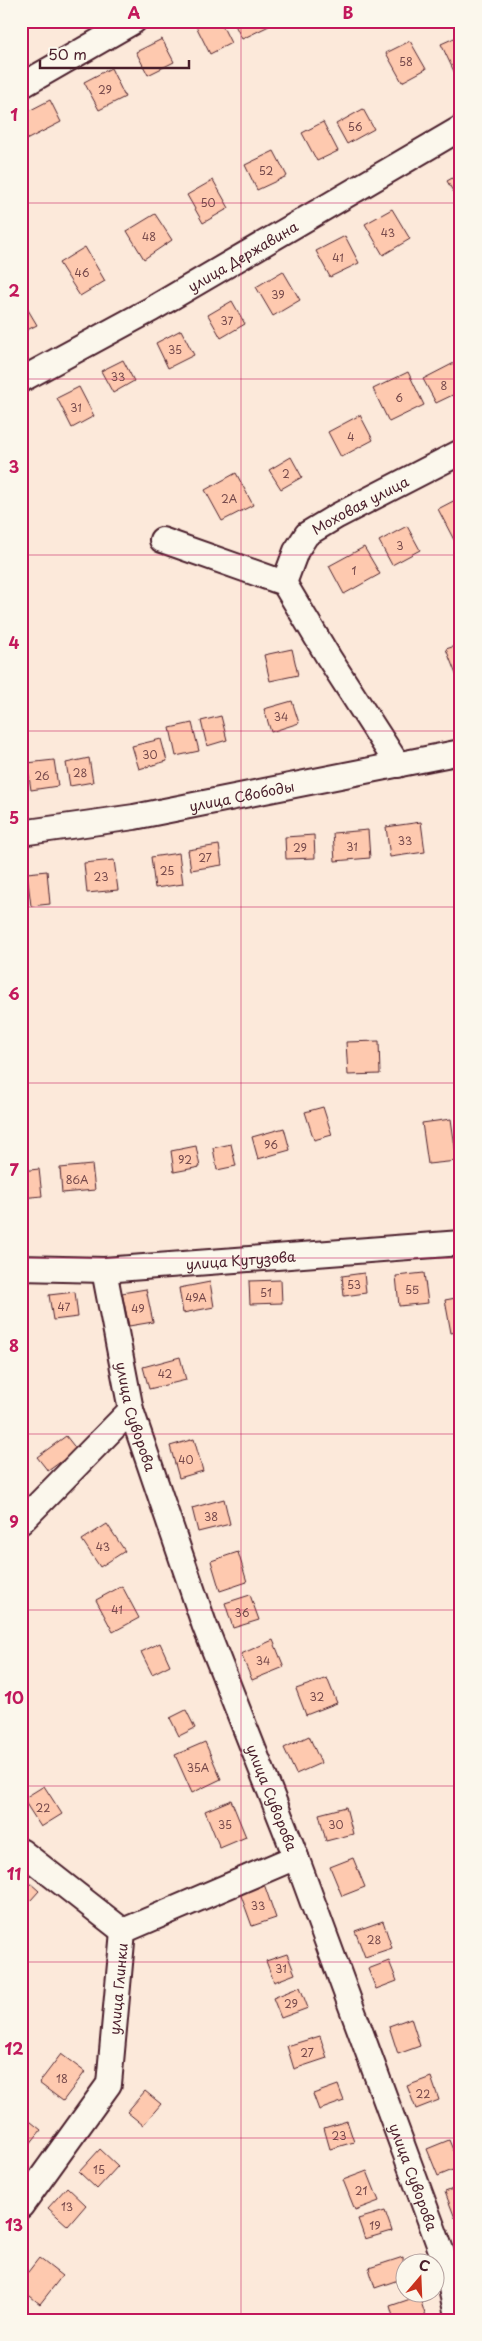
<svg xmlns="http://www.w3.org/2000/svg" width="482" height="2341" font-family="'Playpen Sans',sans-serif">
  <rect width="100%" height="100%" fill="#fce9da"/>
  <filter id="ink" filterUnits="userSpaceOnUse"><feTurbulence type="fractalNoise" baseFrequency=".02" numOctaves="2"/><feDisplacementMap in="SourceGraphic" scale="10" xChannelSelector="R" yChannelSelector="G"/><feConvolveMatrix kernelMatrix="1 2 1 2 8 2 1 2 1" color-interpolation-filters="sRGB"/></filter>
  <g filter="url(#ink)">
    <path fill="#fec9af" stroke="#4a1f2b" d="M196,21H220L231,43L210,54L194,22Z
      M233,21H267L269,26L242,39Z
      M461,35V81L459,82L441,44Z
      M162,39L174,62L148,75L136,52Z
      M410,41L426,69L402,82L386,53Z
      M111,68L125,97L99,110L84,82Z
      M50,100L61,122L26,140L21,130V115Z
      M363,109L374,129L347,144L336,124Z
      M323,122L338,151L317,161L302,133Z
      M274,151L287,176L257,190L245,165Z
      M461,173V205L447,181Z
      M213,180L229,208L203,223L187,195Z
      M392,209L410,239L383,255L365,224Z
      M155,214L172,240L144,259L127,231Z
      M345,236L359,263L330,277L316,251Z
      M85,247L105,281L80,296L59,263Z
      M283,271L300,300L273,316L256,287Z
      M21,298L37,325L21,333Z
      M232,301L245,324L221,338L208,315Z
      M181,330L194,355L168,368L156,343Z
      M123,360L134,381L113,393L101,371Z
      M456,362L461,371V391L436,403L423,379Z
      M408,372L424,405L389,422L373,389Z
      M79,387L94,416L72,428L57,398Z
      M360,415L373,440L341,457L328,432Z
      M291,457L302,477L281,489L269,470Z
      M236,473L253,505L222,521L205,490Z
      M461,497V536L454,540L438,509Z
      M407,526L420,550L392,565L379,541Z
      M364,547L380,574L344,594L329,566Z
      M461,644V675L457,677L446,649Z
      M292,649L298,675L270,681L264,655Z
      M292,701L299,723L271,732L264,709Z
      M221,716L227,740L207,746L201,721Z
      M192,723L199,751L176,756L170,728Z
      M161,739L167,761L139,769L132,746Z
      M89,758L93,782L70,786L66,763Z
      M54,760L58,786L31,790L27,763Z
      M421,822L425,852L390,857L386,827Z
      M368,830L370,858L335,861L333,833Z
      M314,835L315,858L286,859L285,837Z
      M219,845L222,865L191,870L188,850Z
      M179,853L183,884L155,888L151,857Z
      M114,860L118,890L87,893L84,863Z
      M47,871L50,904L31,906L27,873Z
      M379,1041L380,1074L348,1075L346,1042Z
      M323,1107L332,1135L314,1140L305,1112Z
      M451,1119L457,1161L428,1164L422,1123Z
      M284,1128L290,1150L258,1159L252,1137Z
      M231,1144L236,1166L217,1170L213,1148Z
      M196,1146L200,1167L174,1172L171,1151Z
      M92,1165L95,1190L62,1193L60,1168Z
      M39,1169L42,1196L21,1198V1171Z
      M364,1273L366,1293L344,1296L342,1276Z
      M424,1273L428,1303L399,1306L396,1276Z
      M281,1280L282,1303L250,1304L249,1281Z
      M210,1282L214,1307L183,1313L179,1288Z
      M146,1289L153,1322L129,1326L122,1293Z
      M75,1292L78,1317L53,1320L49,1295Z
      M461,1297V1331L451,1333L445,1300Z
      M180,1357L186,1380L149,1389L143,1367Z
      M66,1436L77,1450L48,1471L37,1457Z
      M194,1439L203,1471L179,1478L170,1446Z
      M224,1499L230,1524L198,1532L192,1508Z
      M107,1524L125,1551L100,1567L82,1540Z
      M238,1552L247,1582L220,1591L211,1561Z
      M122,1586L139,1618L113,1632L96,1600Z
      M250,1595L259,1620L233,1628L225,1603Z
      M273,1640L284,1667L252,1680L241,1654Z
      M160,1643L170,1665L152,1674L141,1652Z
      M327,1678L337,1703L306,1715L296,1689Z
      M186,1710L195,1728L179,1736L170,1718Z
      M309,1736L321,1763L296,1774L284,1748Z
      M205,1742L221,1779L192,1793L175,1755Z
      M44,1786L62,1814L41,1827L23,1799Z
      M231,1800L246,1837L220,1848L205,1811Z
      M346,1807L353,1834L326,1841L319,1814Z
      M353,1858L365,1887L342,1896L330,1867Z
      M21,1875L39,1891L21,1911Z
      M264,1884L276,1918L252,1926L240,1893Z
      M383,1921L392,1948L365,1957L355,1931Z
      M287,1954L295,1974L274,1982L266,1961Z
      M389,1961L397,1981L376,1989L368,1969Z
      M300,1987L308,2008L281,2018L273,1998Z
      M411,2018L420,2046L398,2054L389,2026Z
      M320,2036L327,2058L294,2069L287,2046Z
      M61,2054L85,2072L63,2101L39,2083Z
      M431,2077L439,2100L416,2109L407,2086Z
      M338,2085L344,2101L319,2110L313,2094Z
      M145,2091L161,2104L143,2125L127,2112Z
      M21,2114L41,2130L25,2150L21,2146Z
      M347,2121L354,2142L330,2149L324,2128Z
      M449,2140L460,2167L438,2176L427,2149Z
      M100,2149L118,2166L97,2189L79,2172Z
      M367,2171L379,2201L355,2210L343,2180Z
      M461,2186V2216L455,2218L445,2192Z
      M67,2187L86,2205L68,2226L48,2208Z
      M385,2211L392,2231L365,2239L358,2219Z
      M403,2257L404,2278L375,2288L369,2268Z
      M39,2258L62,2276L40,2304L21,2289V2281Z
      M419,2296L427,2320H394L390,2306Z"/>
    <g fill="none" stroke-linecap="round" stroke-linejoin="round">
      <g stroke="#4a1f2b" stroke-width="28">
        <g id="street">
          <path d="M21,86L134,21"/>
          <path id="s1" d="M21,380L152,309L461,128"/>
          <path d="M162,540L284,583L329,658L398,765"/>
          <path id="s2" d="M284,583L296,551L307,534L337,516L461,452"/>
          <path id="s3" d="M21,833L134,817L461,752"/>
          <path id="s4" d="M21,1268L104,1270L461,1243"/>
          <path id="s5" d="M104,1270L131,1410L204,1624L296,1857L445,2261L458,2320"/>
          <path d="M21,1522L131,1410"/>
          <path d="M21,1851L123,1931"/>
          <path id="s6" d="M21,2206L109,2084L123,1931L296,1857"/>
        </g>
      </g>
      <use href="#street" stroke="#fbf7ec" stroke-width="24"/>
    </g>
  </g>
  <path fill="none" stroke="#c2185b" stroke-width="1" stroke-opacity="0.55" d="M241,21V2320M21,203H461M21,379H461M21,555H461M21,731H461M21,907H461M21,1083H461M21,1258H461M21,1434H461M21,1610H461M21,1786H461M21,1962H461M21,2138H461"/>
  <g text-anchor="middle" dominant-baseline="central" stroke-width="4" stroke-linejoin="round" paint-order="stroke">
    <g font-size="11" fill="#774a4c">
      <text x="406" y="61">58</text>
      <text x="105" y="89">29</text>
      <text x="355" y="126">56</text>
      <text x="266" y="170">52</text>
      <text x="208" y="202">50</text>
      <text x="388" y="232">43</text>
      <text x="149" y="236">48</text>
      <text x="338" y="257">41</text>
      <text x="82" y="272">46</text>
      <text x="278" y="294">39</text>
      <text x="227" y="320">37</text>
      <text x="175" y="349">35</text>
      <text x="118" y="376">33</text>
      <text x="444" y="385">8</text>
      <text x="399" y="397">6</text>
      <text x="76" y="407">31</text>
      <text x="351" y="436">4</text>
      <text x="286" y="473">2</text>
      <text x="229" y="498">2А</text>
      <text x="400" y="545">3</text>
      <text x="354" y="570">1</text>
      <text x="281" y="716">34</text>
      <text x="150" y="754">30</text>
      <text x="80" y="772">28</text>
      <text x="42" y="775">26</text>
      <text x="405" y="840">33</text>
      <text x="352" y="846">31</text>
      <text x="300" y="847">29</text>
      <text x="205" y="857">27</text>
      <text x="167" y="870">25</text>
      <text x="101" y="876">23</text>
      <text x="271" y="1144">96</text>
      <text x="185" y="1159">92</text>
      <text x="77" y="1179">86А</text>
      <text x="354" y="1284">53</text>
      <text x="412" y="1289">55</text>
      <text x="266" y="1292">51</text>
      <text x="196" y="1297">49А</text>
      <text x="64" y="1306">47</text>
      <text x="138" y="1308">49</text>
      <text x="165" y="1373">42</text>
      <text x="186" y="1459">40</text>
      <text x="211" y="1516">38</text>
      <text x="103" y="1546">43</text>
      <text x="117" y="1609">41</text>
      <text x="242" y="1612">36</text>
      <text x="263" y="1660">34</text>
      <text x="317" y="1696">32</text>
      <text x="198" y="1767">35А</text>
      <text x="43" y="1807">22</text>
      <text x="225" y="1824">35</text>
      <text x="336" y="1824">30</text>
      <text x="258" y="1905">33</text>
      <text x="374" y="1939">28</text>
      <text x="281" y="1968">31</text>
      <text x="291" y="2003">29</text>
      <text x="307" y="2052">27</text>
      <text x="62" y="2078">18</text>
      <text x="423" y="2093">22</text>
      <text x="339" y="2135">23</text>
      <text x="99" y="2169">15</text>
      <text x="361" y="2190">21</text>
      <text x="67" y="2206">13</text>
      <text x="375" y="2225">19</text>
    </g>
    <g font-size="14" fill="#4a1f2b" stroke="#fbf7ec">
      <text stroke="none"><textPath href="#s1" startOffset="254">улица Державина</textPath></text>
      <text stroke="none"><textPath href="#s2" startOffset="115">Моховая улица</textPath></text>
      <text stroke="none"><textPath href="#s3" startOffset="224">улица Свободы</textPath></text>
      <text stroke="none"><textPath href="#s4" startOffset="220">улица Кутузова</textPath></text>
      <text stroke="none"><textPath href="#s5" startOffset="150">улица Суворова</textPath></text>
      <text stroke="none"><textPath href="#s5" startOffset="555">улица Суворова</textPath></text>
      <text stroke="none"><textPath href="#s6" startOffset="246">улица Глинки</textPath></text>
      <text stroke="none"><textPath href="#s5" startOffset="960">улица Суворова</textPath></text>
    </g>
  </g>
  <rect width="482" height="2341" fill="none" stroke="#fbf7ec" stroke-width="55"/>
  <g transform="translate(420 2278) rotate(19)"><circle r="24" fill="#fbf7ec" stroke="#b4a19f"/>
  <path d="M0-4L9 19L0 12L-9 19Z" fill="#c8321e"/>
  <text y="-8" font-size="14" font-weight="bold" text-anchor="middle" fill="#4a1f2b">С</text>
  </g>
  <path d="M40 60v8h149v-8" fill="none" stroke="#4a1f2b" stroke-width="2.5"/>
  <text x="48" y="60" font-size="15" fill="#4a1f2b" stroke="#fbf7ec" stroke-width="4" paint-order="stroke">50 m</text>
  <rect x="28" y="28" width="426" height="2286" fill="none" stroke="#c2185b" stroke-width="2"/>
  <g font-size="16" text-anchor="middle" font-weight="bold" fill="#c2185b">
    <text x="134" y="19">A</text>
    <text x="348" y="19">B</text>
    <text x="14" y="121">1</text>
    <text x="14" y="297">2</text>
    <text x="14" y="473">3</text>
    <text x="14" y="649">4</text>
    <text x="14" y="824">5</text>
    <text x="14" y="1000">6</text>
    <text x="14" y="1176">7</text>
    <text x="14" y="1352">8</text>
    <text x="14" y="1528">9</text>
    <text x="14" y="1704">10</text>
    <text x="14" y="1880">11</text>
    <text x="14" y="2055">12</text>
    <text x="14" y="2231">13</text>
  </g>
</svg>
